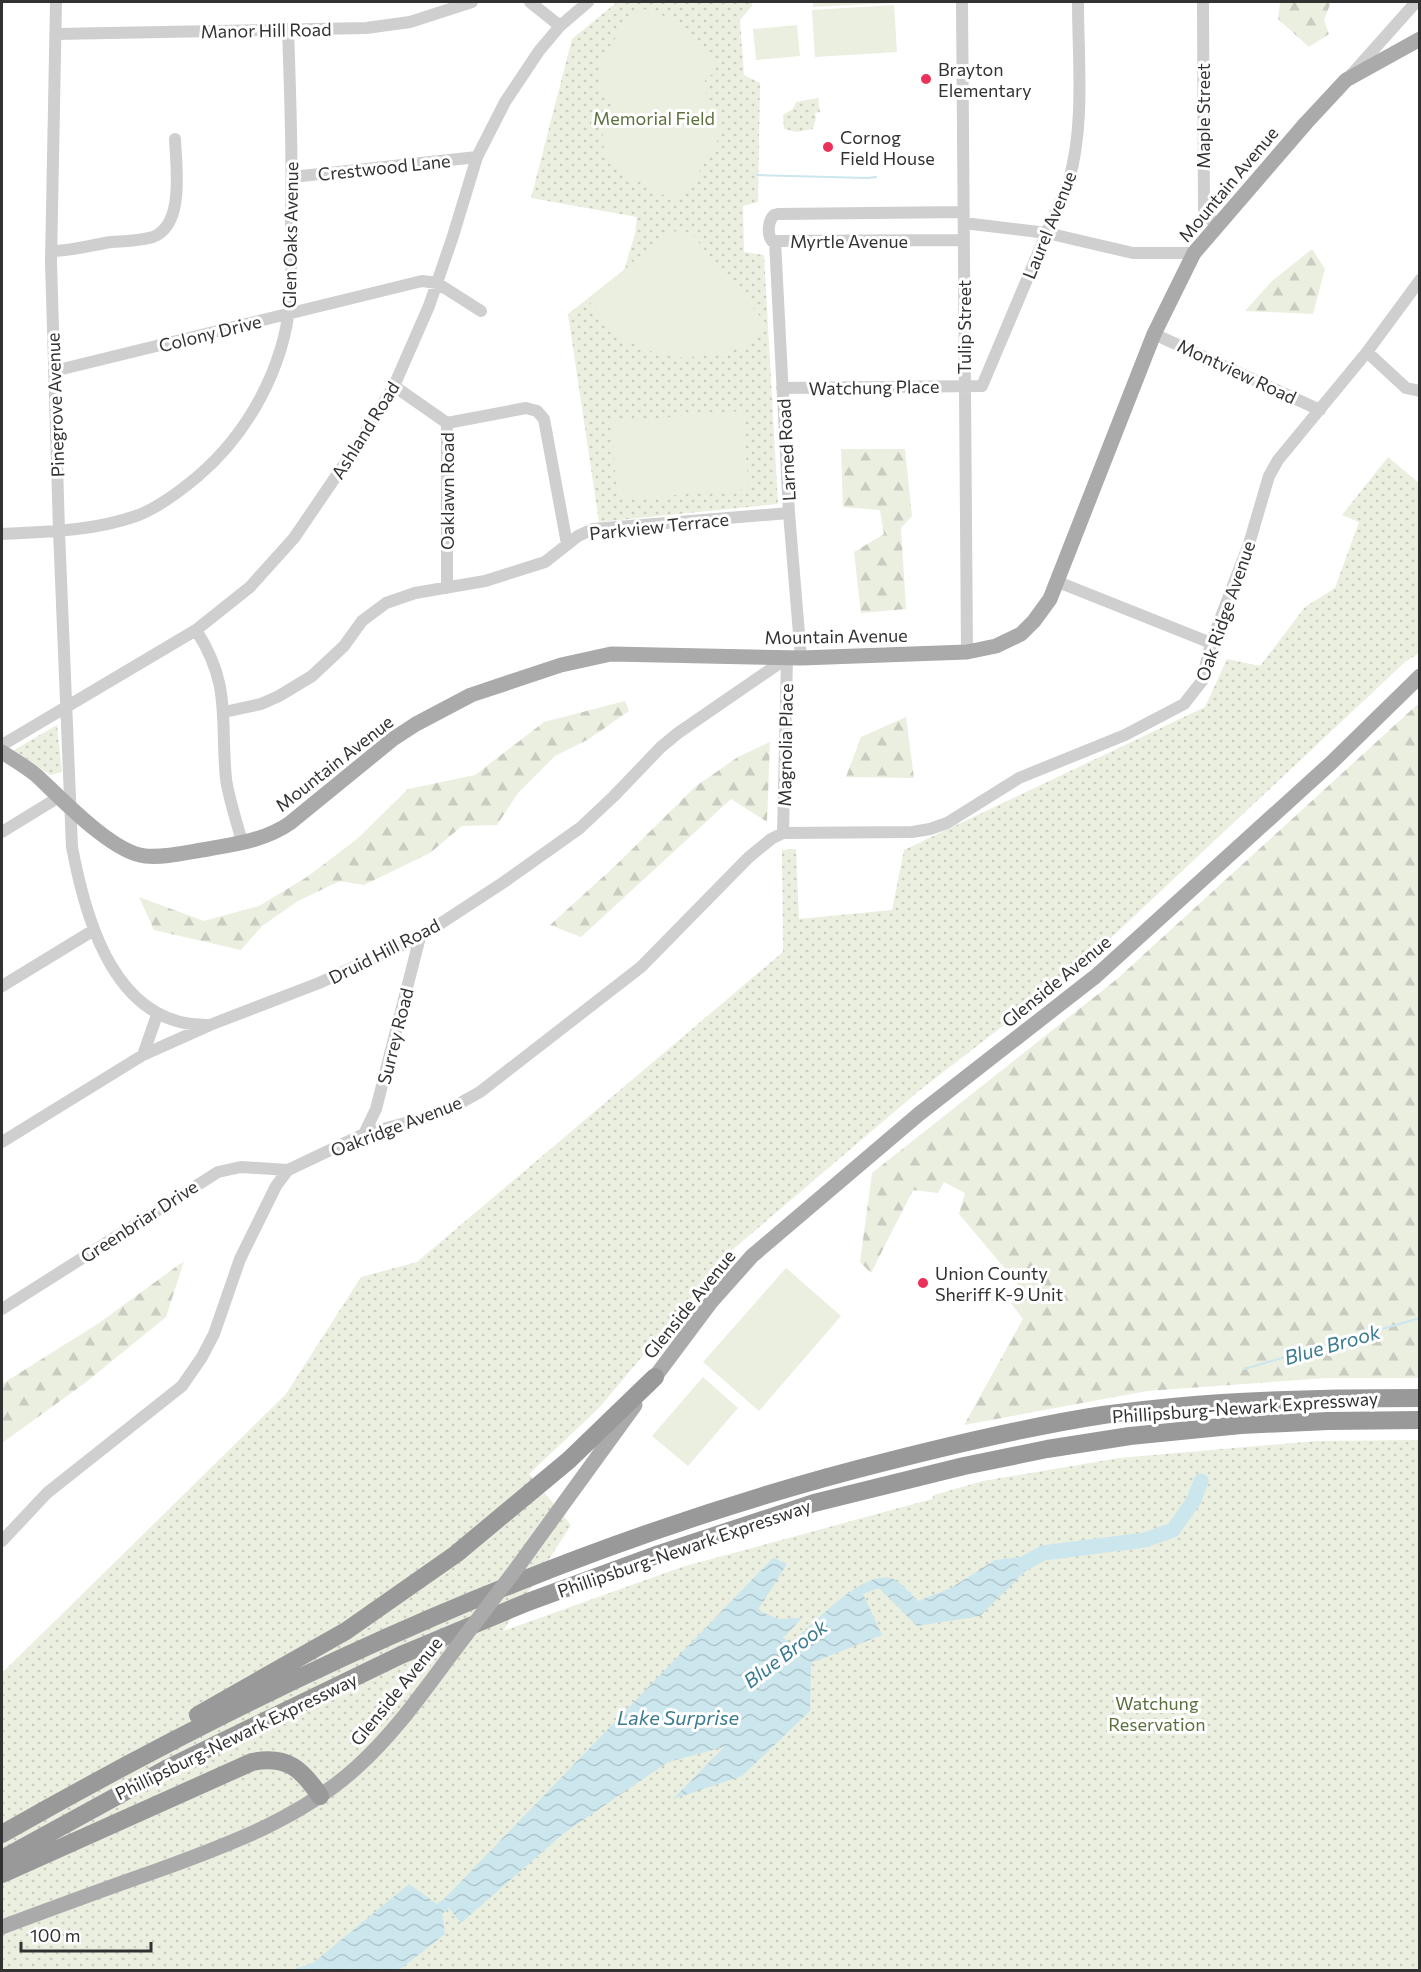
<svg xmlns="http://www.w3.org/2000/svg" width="1421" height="1972" font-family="Commissioner,sans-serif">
  <defs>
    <pattern id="forest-firs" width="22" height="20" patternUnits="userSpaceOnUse" patternTransform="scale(1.5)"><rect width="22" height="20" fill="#eaefe0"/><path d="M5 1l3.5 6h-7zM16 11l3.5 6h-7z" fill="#c9cdc1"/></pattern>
    <pattern id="park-dots" width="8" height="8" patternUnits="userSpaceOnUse" patternTransform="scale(1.5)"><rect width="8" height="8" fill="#eaefe0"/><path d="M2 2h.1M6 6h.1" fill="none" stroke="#c9cdc1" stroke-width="1.8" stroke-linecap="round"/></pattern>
    <pattern id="water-waves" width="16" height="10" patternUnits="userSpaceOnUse" patternTransform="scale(1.5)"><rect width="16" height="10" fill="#cce6ee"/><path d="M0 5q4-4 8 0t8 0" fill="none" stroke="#b0c6cd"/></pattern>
  </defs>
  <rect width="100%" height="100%" fill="#fff"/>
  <path fill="url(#forest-firs)" d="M1280,2H1331L1324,20L1329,34L1309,47L1278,19Z
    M1312,249L1325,269L1313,314L1245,311L1272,281Z
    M841,449H905L912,516L901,528L906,609L861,613L854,552L884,534L880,510L843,507Z
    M625,701L629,711L589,739L555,756L518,793L497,825L462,826L430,853L364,885L340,881L298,901L262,926L241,950L154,930L139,897L204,921L259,906L307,877L357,839L408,789L475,775L544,722Z
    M1419,703V1378H1326L1147,1391L964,1425L1023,1319L1011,1303L1023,1290L959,1214L965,1193L944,1182L938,1193L913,1190L871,1273L860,1262L872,1173L1117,979Z
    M906,717L914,778L846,777L861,737Z
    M770,742L767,822L731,799L581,937L550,925L615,866L696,786L738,757Z
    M184,1261L166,1317L85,1383L2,1443V1384L99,1323Z"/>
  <path fill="url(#park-dots)" d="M617,2H752V6L740,20L744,75L760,83L758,202L743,206L744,252L764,255L778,504L599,522L568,314L624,270L635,234L637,217L531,198L572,39Z
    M818,98L820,112L815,113L816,118L813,129L796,132L784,129L783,115L793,109L796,102Z
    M1388,457L1419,483V653L1405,662L1082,965L920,1090L731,1251L599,1408L529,1474L571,1525L503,1631L682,1567L932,1499L934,1495L983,1481L1119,1458L1317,1441L1419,1440V1970H2V1673L286,1394L361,1277L417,1262L783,952L782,850L796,849L799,919L892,910L904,850L1205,707L1227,659L1260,666L1305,607L1335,588L1359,522L1342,515Z
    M57,725L62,772L50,775L14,750Z"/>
  <path fill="#eaefe0" d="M813,2H894V3L813,7Z
    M894,5L897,52L815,57L812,10Z
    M652,8L684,30L714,59L716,71L705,80L707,108H718L719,138L686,194L671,199L632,178L604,153L602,123L613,119L611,95L601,92L599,61L635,11Z
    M797,25L800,56L756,60L753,29Z
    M668,231L690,232L768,326L753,343L723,352L686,358L660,355L622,339L587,299L624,270Z
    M742,411L749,489L617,500L612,422Z
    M786,1268L841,1316L759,1411L703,1362Z
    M703,1377L738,1408L688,1466L652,1436Z"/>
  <path fill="url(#water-waves)" d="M1043,1554L980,1616L917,1626L879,1588L863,1594L882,1635L811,1663L810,1711L742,1776L673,1799L724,1747L668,1762L564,1833L461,1923L449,1908L442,1914L445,1934L399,1970H292L313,1963L409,1884L437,1904L445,1898L773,1558L787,1564L758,1610L778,1619L802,1618L783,1638L791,1643C812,1625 865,1567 893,1579C902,1583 911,1595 918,1601L951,1588L995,1560Z"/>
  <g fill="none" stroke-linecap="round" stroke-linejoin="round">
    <path stroke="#cce6ee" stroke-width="2" d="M757,175L867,178L876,177
      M1244,1369L1420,1318"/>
    <path stroke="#cce6ee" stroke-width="15" d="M1025,1563L1043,1553L1145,1540L1173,1530L1194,1500L1201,1481"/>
    <path stroke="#cfcfcf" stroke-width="12" d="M56,2L51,262L59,531L72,847C86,922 116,1028 210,1025
      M530,2L560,26
      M962,2L967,652
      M1203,2L1204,209L1216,227
      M56,34L366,28L410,22L472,2
      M1351,75L1416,2
      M292,177L477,157
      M963,212L778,214L774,215C768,221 767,234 772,241H775L964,240
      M964,223L1047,233L1133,253H1194
      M775,241L789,513L801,658
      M51,251C72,251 91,245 111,242C124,241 140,241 153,237C185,225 176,166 175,139
      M1154,334L1320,410
      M1367,352L1406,388L1420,391
      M54,371L422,281L437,283L481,311
      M394,386L447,423
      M782,388L982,386L1069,180C1085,124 1078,60 1078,2
      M447,423L526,408L537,411L544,419L567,544
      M2,534C46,532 93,531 136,516C158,508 179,492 197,477C248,434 284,368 290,301C292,274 291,247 291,219C293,156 290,93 288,29
      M1058,582L1211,643
      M447,588V423
      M196,630C232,686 220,718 226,779C229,800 237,822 242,842
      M224,712L261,704L279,696L312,676L344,646L362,621L386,603L415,593L485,581L545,562L578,536L593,529L789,513
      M2,745L196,630L250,587L294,538L356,447L394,386L429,306L453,236L477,157L505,102L539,51L560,26L588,2
      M2,832L59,797
      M783,833L787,658
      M2,986L94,930
      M143,1055L157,1015
      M364,1134L376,1109L420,937
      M2,1142L143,1055L210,1025L319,983L420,937L504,882L580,828L614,796L661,747L678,733L787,658
      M2,1309L218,1172L241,1167L288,1170
      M2,1541L47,1493L182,1386L202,1357L214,1334L240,1259L276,1186L288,1170L364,1134L428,1117L453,1107L480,1092L641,967L748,858L771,839L783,833L912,832L930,829L947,823L1019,778L1125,735L1184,704L1202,681L1211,643L1249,544L1269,476L1278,460L1367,352L1420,280"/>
    <path stroke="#aaa" stroke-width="15" d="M2,752C13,759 25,766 36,775C60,797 112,853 145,856C165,858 188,852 208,849C236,844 266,840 290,823L393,739L416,724L471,695L561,665L611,654L801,658L967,652L996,646L1021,634L1034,621L1050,599L1154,334L1194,253L1306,123L1346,80L1420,39
      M649,1385L711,1302L752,1256L919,1114L1096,976L1331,763L1420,676
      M519,1565L635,1405
      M2,1927C53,1908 104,1889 156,1871C227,1845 300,1819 357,1767C396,1732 425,1689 456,1648"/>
    <path stroke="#999" stroke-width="18" d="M198,1715L346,1631L456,1554L569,1460L655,1377
      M2,1834C281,1675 577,1539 889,1461C960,1443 1031,1426 1103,1415C1207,1400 1314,1398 1420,1398
      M2,1859L168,1768L401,1655L528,1602L659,1554L814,1503L964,1466L1047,1449L1130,1436L1241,1425L1328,1421L1420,1420
      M2,1874L252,1762C287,1755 302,1769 320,1796"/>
    <path stroke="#aaa" stroke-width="15" d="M456,1648L519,1565"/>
  </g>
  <g fill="#eb3159" stroke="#fff" stroke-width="2">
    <circle cx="926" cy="79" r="6"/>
    <circle cx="828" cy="147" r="6"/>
    <circle cx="923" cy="1283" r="6"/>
  </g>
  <g text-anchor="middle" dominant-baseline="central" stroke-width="6" stroke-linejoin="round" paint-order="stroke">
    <g font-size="18" fill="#323232" stroke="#fff">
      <text transform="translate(266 30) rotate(-1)">Manor Hill Road</text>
      <text transform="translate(1203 116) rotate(-90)">Maple Street</text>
      <text transform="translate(384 167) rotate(-6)">Crestwood Lane</text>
      <text transform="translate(1228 184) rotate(-50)">Mountain Avenue</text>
      <text transform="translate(1049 225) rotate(-68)">Laurel Avenue</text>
      <text transform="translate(290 235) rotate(-89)">Glen Oaks Avenue</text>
      <text x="849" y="241">Myrtle Avenue</text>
      <text transform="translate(964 327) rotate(-90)">Tulip Street</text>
      <text transform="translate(210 333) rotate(-14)">Colony Drive</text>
      <text transform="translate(1237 371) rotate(25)">Montview Road</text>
      <text transform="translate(874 387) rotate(-1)">Watchung Place</text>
      <text transform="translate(55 405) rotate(-92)">Pinegrove Avenue</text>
      <text transform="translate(365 430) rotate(-58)">Ashland Road</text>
      <text transform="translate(786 450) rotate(-93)">Larned Road</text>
      <text transform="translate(447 491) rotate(-90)">Oaklawn Road</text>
      <text transform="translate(659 526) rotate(-6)">Parkview Terrace</text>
      <text transform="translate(1225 611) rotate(-71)">Oak Ridge Avenue</text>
      <text transform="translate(836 636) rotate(-1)">Mountain Avenue</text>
      <text transform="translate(785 745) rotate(-89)">Magnolia Place</text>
      <text transform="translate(334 763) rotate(-38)">Mountain Avenue</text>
      <text transform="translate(384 951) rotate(-27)">Druid Hill Road</text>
      <text transform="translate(1056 981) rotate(-39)">Glenside Avenue</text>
      <text transform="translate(395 1036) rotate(-76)">Surrey Road</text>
      <text transform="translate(396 1126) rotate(-21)">Oakridge Avenue</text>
      <text transform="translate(139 1221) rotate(-33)">Greenbriar Drive</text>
      <text transform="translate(689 1304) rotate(-51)">Glenside Avenue</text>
      <text transform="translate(1245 1407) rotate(-4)">Phillipsburg-Newark Expressway</text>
      <text transform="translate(684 1548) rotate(-19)">Phillipsburg-Newark Expressway</text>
      <text transform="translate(396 1691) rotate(-51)">Glenside Avenue</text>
      <text transform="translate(236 1736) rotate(-26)">Phillipsburg-Newark Expressway</text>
    </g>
    <g font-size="18" fill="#323232" stroke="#fff" text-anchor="start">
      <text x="938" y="69">Brayton<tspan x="938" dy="21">Elementary</tspan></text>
      <text x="840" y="137">Cornog<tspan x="840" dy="21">Field House</tspan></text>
      <text x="935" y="1273">Union County<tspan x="935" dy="21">Sheriff K-9 Unit</tspan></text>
    </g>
    <g font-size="18" fill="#5c703d" stroke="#fff">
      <text x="654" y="118">Memorial Field</text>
      <text x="1157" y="1703">Watchung<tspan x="1157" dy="21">Reservation</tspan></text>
    </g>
    <g font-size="20" font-style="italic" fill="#3a7b91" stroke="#fff">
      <text transform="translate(1332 1344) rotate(-16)">Blue Brook</text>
      <text transform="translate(785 1653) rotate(-37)">Blue Brook</text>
      <text x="678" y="1717">Lake Surprise</text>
    </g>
  </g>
  <rect width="1421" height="1972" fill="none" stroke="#323232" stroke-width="6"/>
  <path d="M21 1942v9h130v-9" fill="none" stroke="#323232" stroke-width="3"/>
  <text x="30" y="1942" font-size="18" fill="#323232" stroke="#ffffff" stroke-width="4.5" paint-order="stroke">100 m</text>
</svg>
